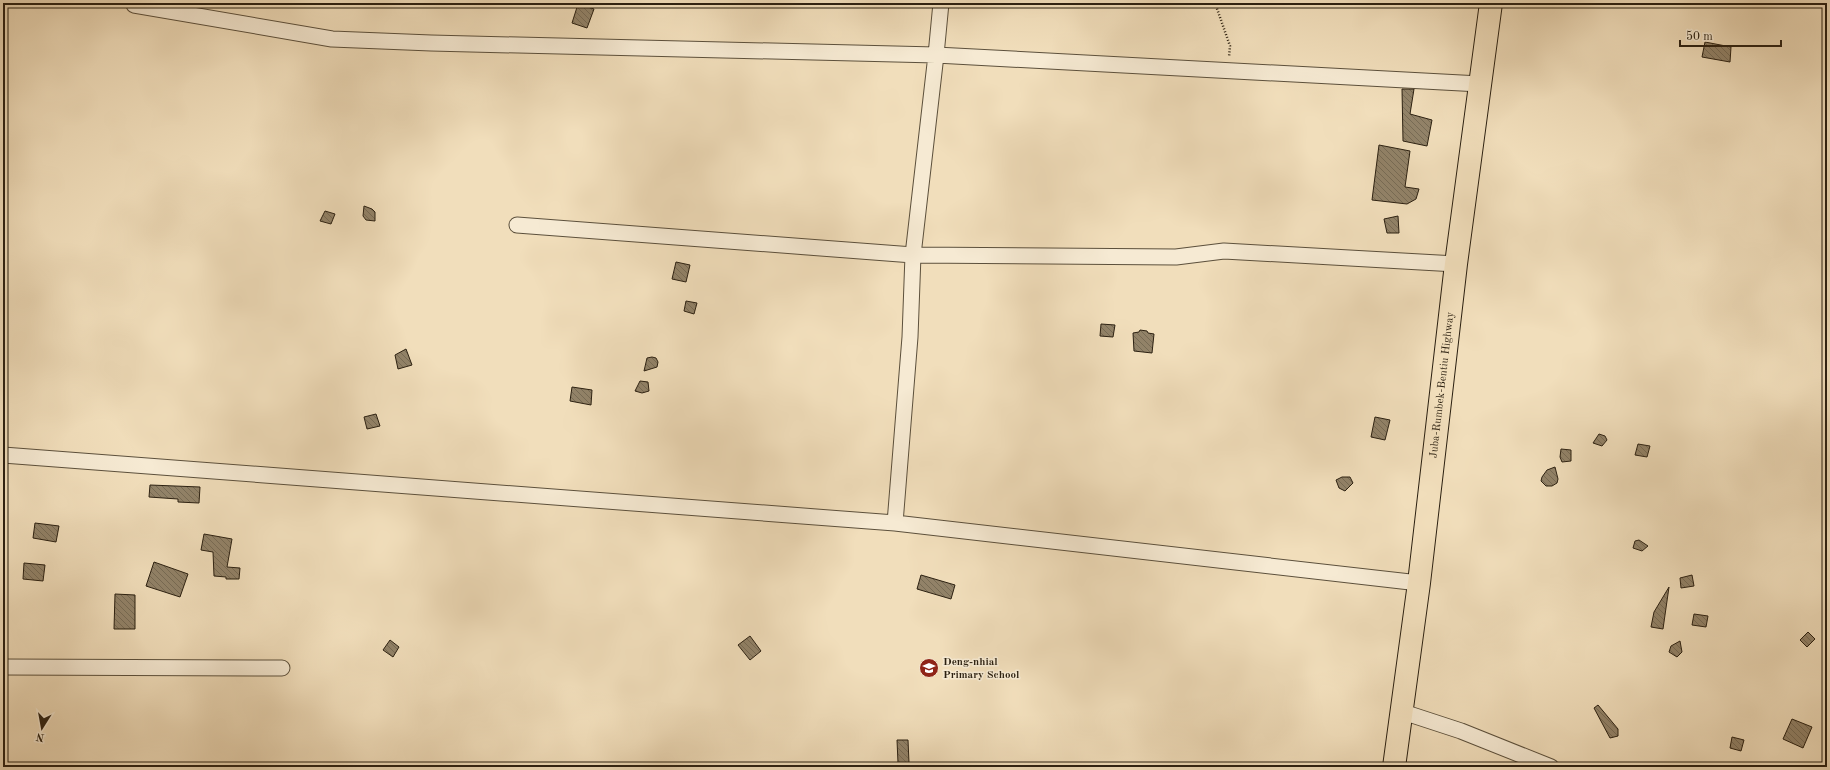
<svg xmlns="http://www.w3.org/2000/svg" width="1830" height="770" font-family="'Old Standard TT',serif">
  <defs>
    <pattern id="building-back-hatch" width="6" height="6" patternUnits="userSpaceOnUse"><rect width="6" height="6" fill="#928369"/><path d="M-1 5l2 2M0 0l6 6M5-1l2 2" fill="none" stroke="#776b55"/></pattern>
  </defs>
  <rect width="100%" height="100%" fill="#f1debb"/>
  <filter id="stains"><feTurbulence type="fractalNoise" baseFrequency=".005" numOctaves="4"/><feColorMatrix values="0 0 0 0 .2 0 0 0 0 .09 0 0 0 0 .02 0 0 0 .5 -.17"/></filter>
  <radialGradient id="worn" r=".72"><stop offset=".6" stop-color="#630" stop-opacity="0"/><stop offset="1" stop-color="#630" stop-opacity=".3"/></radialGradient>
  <path fill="url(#building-back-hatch)" stroke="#2b2011" d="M578,4L594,9L587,28L572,23Z
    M1705,42L1731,47L1730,62L1702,57Z
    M1402,89H1414L1410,114L1432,120L1427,146L1403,141Z
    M1379,145L1410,151L1405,187L1419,189L1416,199L1407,204L1372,200Z
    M364,206L372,209L375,212V221L366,220L363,216Z
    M325,211L335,214L331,224L320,221Z
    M1398,216L1399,233H1387L1384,219Z
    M676,262L690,265L686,282L672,279Z
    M686,301L697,303L694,314L684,311Z
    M1101,324L1115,325L1113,337L1100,336Z
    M1140,330L1147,331L1148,333L1154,334L1152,353L1134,351L1133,333L1139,332Z
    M406,349L412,365L398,369L395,355Z
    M652,357L656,358L658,362L657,367L644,371L647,358Z
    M640,381L648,382L649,391L642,393L635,391Z
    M572,387L592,390L591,405L570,401Z
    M376,414L380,426L367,429L364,417Z
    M1375,417L1390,420L1385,440L1371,437Z
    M1599,434L1605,436L1607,440L1602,446L1593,443Z
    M1638,444L1650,446L1647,457L1635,455Z
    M1561,449L1571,450V461L1562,462L1560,457Z
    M1555,467L1558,479L1557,483L1552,486H1546L1541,481L1542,477L1547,470Z
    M1342,477H1350L1353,483L1345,491L1339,488L1336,480Z
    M150,485L200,487L199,503L178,502V499L149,497Z
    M35,523L59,526L56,542L33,538Z
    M204,534L232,539L227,567L240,568L239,579H226V577L214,576L213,552L201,550Z
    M1639,540L1648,546L1642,551L1633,548L1635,541Z
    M154,562L188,574L180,597L146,586Z
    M24,563L45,565L43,581L23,579Z
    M921,575L955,585L951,599L917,589Z
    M1692,575L1694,586L1681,588L1680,578Z
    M1669,587L1663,629L1651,627L1654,612Z
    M115,594L135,595V629H114Z
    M1694,614L1708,616L1706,627L1692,625Z
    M1808,632L1815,639L1807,647L1800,640Z
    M750,636L761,651L750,660L738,645Z
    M390,640L399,647L393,657L383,650Z
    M1680,641L1682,652L1677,657L1669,652L1671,646Z
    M1598,705L1618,729V736L1610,738L1594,708Z
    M1792,719L1812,727L1803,748L1783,739Z
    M1732,737L1744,740L1741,751L1730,748Z
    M897,740H908L909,763H898Z"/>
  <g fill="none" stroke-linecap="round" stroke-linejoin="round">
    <g stroke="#5c503c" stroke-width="17">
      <path id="street" d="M134,5L332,39L431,43L936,55L1480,84
        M517,225L913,255L1176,257L1224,251L1456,264
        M3,455L895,523L1419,583
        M895,523L910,337L913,255L936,55L941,3
        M3,667L282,668
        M1403,712L1461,731L1551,767"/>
    </g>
    <g stroke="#2b2011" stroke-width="24">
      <g id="primary">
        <path id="s1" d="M1394,767L1419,583L1456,264L1491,3"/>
      </g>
    </g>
    <path stroke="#2b2011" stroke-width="2.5" stroke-dasharray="1 2" stroke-linecap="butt" d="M1215,3L1230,46L1229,57"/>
    <use href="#street" stroke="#f6ead3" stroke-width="15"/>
    <use href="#primary" stroke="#f1debb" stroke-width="22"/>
  </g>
  <defs>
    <g id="school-disc" transform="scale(1)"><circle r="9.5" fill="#8f2418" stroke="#f6ead3"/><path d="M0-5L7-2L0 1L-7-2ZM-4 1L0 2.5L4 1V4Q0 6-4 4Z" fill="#fff"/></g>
  </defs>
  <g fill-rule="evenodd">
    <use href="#school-disc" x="929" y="668"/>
  </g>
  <g text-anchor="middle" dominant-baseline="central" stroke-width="3" stroke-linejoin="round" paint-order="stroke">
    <g font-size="11" fill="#2b2011" stroke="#f6ead3">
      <text stroke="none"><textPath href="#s1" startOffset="385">Juba-Rumbek-Bentiu Highway</textPath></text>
    </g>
    <g font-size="11" font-weight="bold" fill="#2b2011" stroke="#f6ead3" text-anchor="start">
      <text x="943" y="662">Deng-nhial<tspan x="943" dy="13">Primary School</tspan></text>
    </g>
  </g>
  <rect width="1830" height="770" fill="none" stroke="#f1debb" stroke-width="16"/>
  <rect x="4" y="4" width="1822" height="762" fill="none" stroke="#2b2011" stroke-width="2"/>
  <rect x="8" y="8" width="1814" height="754" fill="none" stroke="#2b2011"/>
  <g transform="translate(42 728) rotate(191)" stroke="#f6ead3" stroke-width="3" paint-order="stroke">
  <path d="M0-3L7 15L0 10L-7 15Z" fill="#2b2011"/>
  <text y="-6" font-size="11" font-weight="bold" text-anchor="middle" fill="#2b2011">N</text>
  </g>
  <path d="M1680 40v6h101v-6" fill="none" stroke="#2b2011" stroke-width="2"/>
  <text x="1686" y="40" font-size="12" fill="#2b2011" stroke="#f6ead3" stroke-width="3" paint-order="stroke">50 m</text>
  <rect width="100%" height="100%" filter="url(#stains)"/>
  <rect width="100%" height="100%" fill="url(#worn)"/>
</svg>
